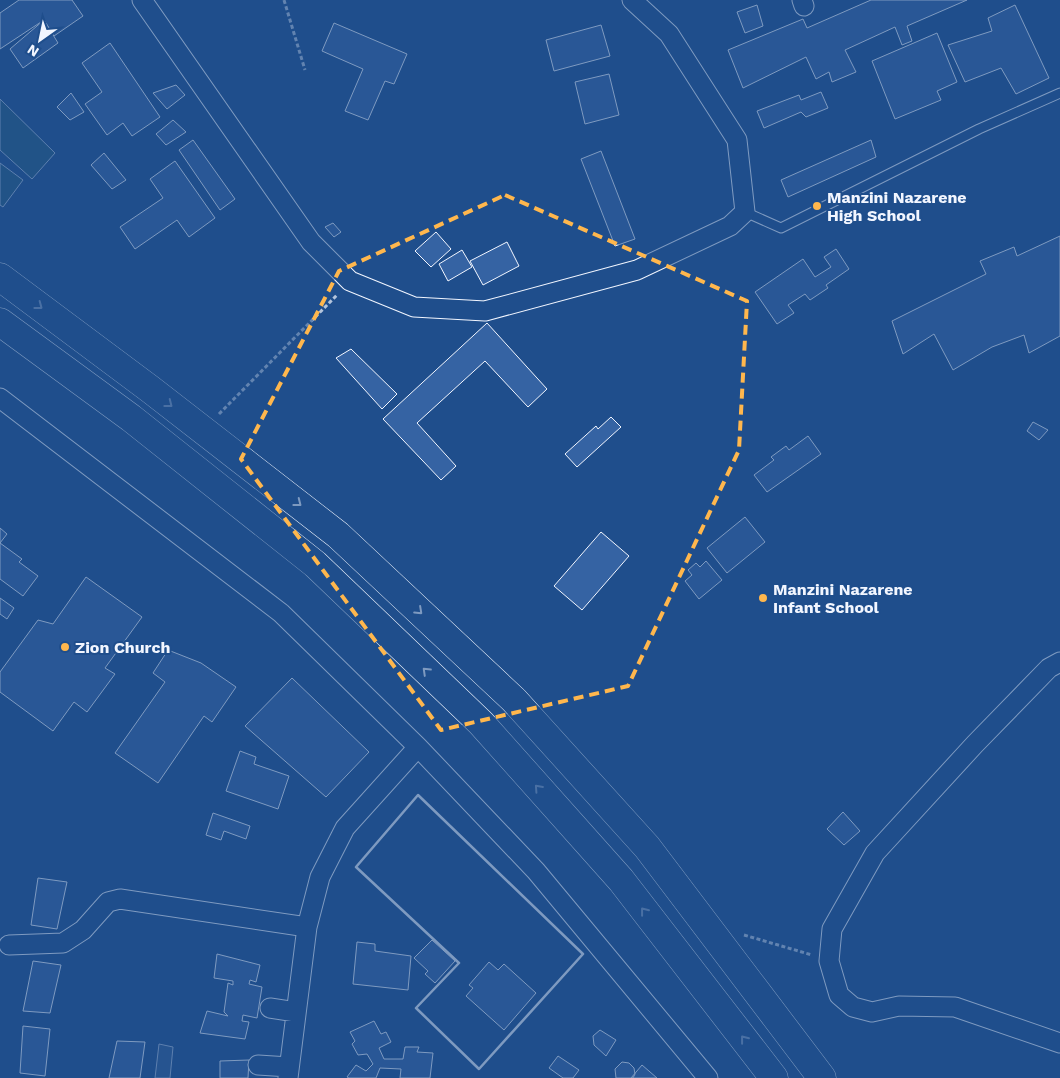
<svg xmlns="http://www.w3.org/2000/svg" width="1060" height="1078" font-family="'Work Sans',sans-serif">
  <rect width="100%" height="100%" fill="#1f4e8c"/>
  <path fill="#245a82" stroke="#a8bbd7" d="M0,99L55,153L32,179L0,150Z
    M0,163L23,180L3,207L0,205Z"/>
  <path fill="#305b95" stroke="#a8bbd7" d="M159,1044L173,1047L170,1078H155Z"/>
  <path fill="#3563a3" stroke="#f2f6ff" d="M19,0H72L83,16L54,36L44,20L0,49V13Z
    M871,0H967L907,26L912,41L902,45L895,27L845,50L856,72L832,82L829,72L816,79L806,57L743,88L728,50L803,19L807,28Z
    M757,5L763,26L745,33L737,12Z
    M1015,5L1049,78L1016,94L1001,68L965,82L948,45L992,31L988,18Z
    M44,20L58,43L23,68L10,49Z
    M334,23L407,54L394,84L385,81L368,120L345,111L363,69L322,51Z
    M601,25L610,56L554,71L546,40Z
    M937,33L957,82L937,91L941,100L895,119L872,61Z
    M110,43L160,117L132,136L123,123L107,135L85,104L102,92L82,63Z
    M609,74L619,115L585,124L575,82Z
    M176,85L185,95L167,109L153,93Z
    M821,92L828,108L806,117L801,112L764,128L757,111L799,95L801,100Z
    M71,93L84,112L70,120L57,107Z
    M173,120L186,132L166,145L156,134Z
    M193,140L235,199L220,210L179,150Z
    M871,140L876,157L788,197L781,180Z
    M601,151L635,239L615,246L581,159Z
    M104,153L126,180L112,189L91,165Z
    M175,161L215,218L189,237L177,220L135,249L120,227L163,198L150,179Z
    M333,223L341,232L334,237L325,227Z
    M436,232L451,249L431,267L415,251Z
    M1060,236V336L1029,353L1024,335L992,347L953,370L934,334L903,354L892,321L986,274L980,261L1014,247L1017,256Z
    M507,242L519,266L483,285L470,261Z
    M836,249L849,269L826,285L828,288L810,300L805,294L788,305L794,313L777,324L755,292L803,259L815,277L831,267L824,257Z
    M462,250L472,267L448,281L439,264Z
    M487,323L547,389L528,407L485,361L417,423L456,466L441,480L383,419Z
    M351,349L397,394L382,409L336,358Z
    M611,417L621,427L577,467L565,454L596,426L598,429Z
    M1033,422L1048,430L1039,440L1027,431Z
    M808,436L821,454L767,492L754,475L774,460L771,457L786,446L789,450Z
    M745,517L765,542L727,573L707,548Z
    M0,528L7,534L0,543L22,559L19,562L38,576L23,596L0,579Z
    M601,532L629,556L582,610L554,586Z
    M706,561L722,580L699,599L685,581L692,575L688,570L696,563L700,567Z
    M86,577L142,617L105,668L115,674L87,712L74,702L53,731L0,692V672L38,620L53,624Z
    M0,598L14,608L7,619L0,614Z
    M168,650L201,663L236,687L212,722L204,716L158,783L115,753L165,682L153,673Z
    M292,678L369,752L326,797L245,726Z
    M240,751L256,757L254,764L289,776L278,809L226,791Z
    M843,812L860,831L844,845L827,829Z
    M213,813L250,826L246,839L224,831L221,840L206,835Z
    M38,878L67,882L57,929L31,925Z
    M432,940L455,961L435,983L425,974L428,971L414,958Z
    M357,942L375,944V951L411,956L408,990L353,984Z
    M217,954L260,965L256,982L250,980L249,984L262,987L257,1018L243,1015L242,1021L249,1022L245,1039L200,1033L207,1011L228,1016L224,1012L228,983L233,985V981L214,978Z
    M33,961L61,965L50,1013L23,1011Z
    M489,962L498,970L504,964L536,993L504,1030L466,996L473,988L469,985Z
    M374,1021L381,1034L386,1032L391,1042L379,1048L384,1059H403L405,1047H419L417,1052L433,1053L430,1078H400L401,1069L380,1068L376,1078H349L347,1077L356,1065L366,1071L373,1064L367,1054L358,1055L352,1044L355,1041L350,1032Z
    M23,1026L50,1029L45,1076L20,1073Z
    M600,1030L616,1040L606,1056L594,1045L593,1036Z
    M117,1041L145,1042L140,1078H109Z
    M558,1056L579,1070L573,1078H563L549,1068Z
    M249,1060L248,1078H220V1061Z
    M622,1062L629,1063L634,1068L635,1074L633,1078H616L615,1069Z
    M642,1065L657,1078H631Z"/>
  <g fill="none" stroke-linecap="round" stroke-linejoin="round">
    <g stroke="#f2f6ff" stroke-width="11">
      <path id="lane" d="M745,212L781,228L979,129L1060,93"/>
    </g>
    <g stroke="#f2f6ff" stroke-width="21">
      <path id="street" d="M142,0L311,242L350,281L414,307L485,311L637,270L730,226L745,212L737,140L669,34L632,0
        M802,0L804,6
        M0,398L281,613L418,747L536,871L708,1078
        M1060,662L1049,668L975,744L875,853L832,929L829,961L839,995L853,1007L872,1012L899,1006L955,1007L1060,1043
        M9,945L63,943L83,930L108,902L120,899L307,927
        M270,1008L296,1012
        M258,1065L289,1067
        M288,1078L307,927L320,877L345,828L418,747"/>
    </g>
    <g stroke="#f2f6ff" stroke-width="29">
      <path id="highway" d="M0,277L150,389L338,535L514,700L647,847L822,1078
        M0,322L131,418L315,564L481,723L621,880L774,1078"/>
    </g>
    <path stroke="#b3c4dc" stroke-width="3" stroke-dasharray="4 2.5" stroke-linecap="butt" d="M284,0L305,70
      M219,414L338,294
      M744,935L812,955"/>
    <use href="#lane" stroke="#1f4e8c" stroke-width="9"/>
    <use href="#street" stroke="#1f4e8c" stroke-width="19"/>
    <use href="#highway" stroke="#1f4e8c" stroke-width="28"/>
    <path stroke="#f2f6ff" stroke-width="2.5" d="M418,795L583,954L479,1069L416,1008L459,963L356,867Z"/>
  </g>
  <defs><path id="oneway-chevron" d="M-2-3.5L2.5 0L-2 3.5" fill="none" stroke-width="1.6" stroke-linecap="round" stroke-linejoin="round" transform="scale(1.25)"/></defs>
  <g stroke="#7e9ac0">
    <use href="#oneway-chevron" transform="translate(39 306) rotate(37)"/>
    <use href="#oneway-chevron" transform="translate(169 404) rotate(38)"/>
    <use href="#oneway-chevron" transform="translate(298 503) rotate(38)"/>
    <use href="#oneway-chevron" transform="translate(419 611) rotate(43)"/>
    <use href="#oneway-chevron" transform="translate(426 671) rotate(-136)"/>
    <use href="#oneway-chevron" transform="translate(538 788) rotate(-132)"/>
    <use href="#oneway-chevron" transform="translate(644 911) rotate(-128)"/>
    <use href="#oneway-chevron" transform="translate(744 1039) rotate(-128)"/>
  </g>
  <path d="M0 0H1060V1078H0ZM505,195L747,301L739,450L628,686L441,730L241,459L339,271Z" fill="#1f4e8c" fill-opacity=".55" fill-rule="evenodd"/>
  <path fill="none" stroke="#ffb74d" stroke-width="4" stroke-dasharray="10 6" stroke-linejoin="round" d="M505,195L747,301L739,450L628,686L441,730L241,459L339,271Z"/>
  <g fill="#ffb74d" stroke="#1f4e8c" stroke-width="2">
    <circle cx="817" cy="206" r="5"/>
    <circle cx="763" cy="598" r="5"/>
    <circle cx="65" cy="647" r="5"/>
  </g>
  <g text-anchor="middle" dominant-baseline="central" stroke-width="4" stroke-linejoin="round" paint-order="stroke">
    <g font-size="16" font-weight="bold" fill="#f2f6ff" stroke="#1f4e8c" text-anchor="start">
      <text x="827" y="197">Manzini Nazarene<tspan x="827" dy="18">High School</tspan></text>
      <text x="773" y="589">Manzini Nazarene<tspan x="773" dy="18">Infant School</tspan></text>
      <text x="75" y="647">Zion Church</text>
    </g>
  </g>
  <g transform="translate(40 40) rotate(213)" stroke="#1f4e8c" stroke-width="4" paint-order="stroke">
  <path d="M0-4L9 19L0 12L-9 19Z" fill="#f2f6ff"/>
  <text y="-8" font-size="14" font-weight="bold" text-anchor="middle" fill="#f2f6ff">N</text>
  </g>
</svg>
